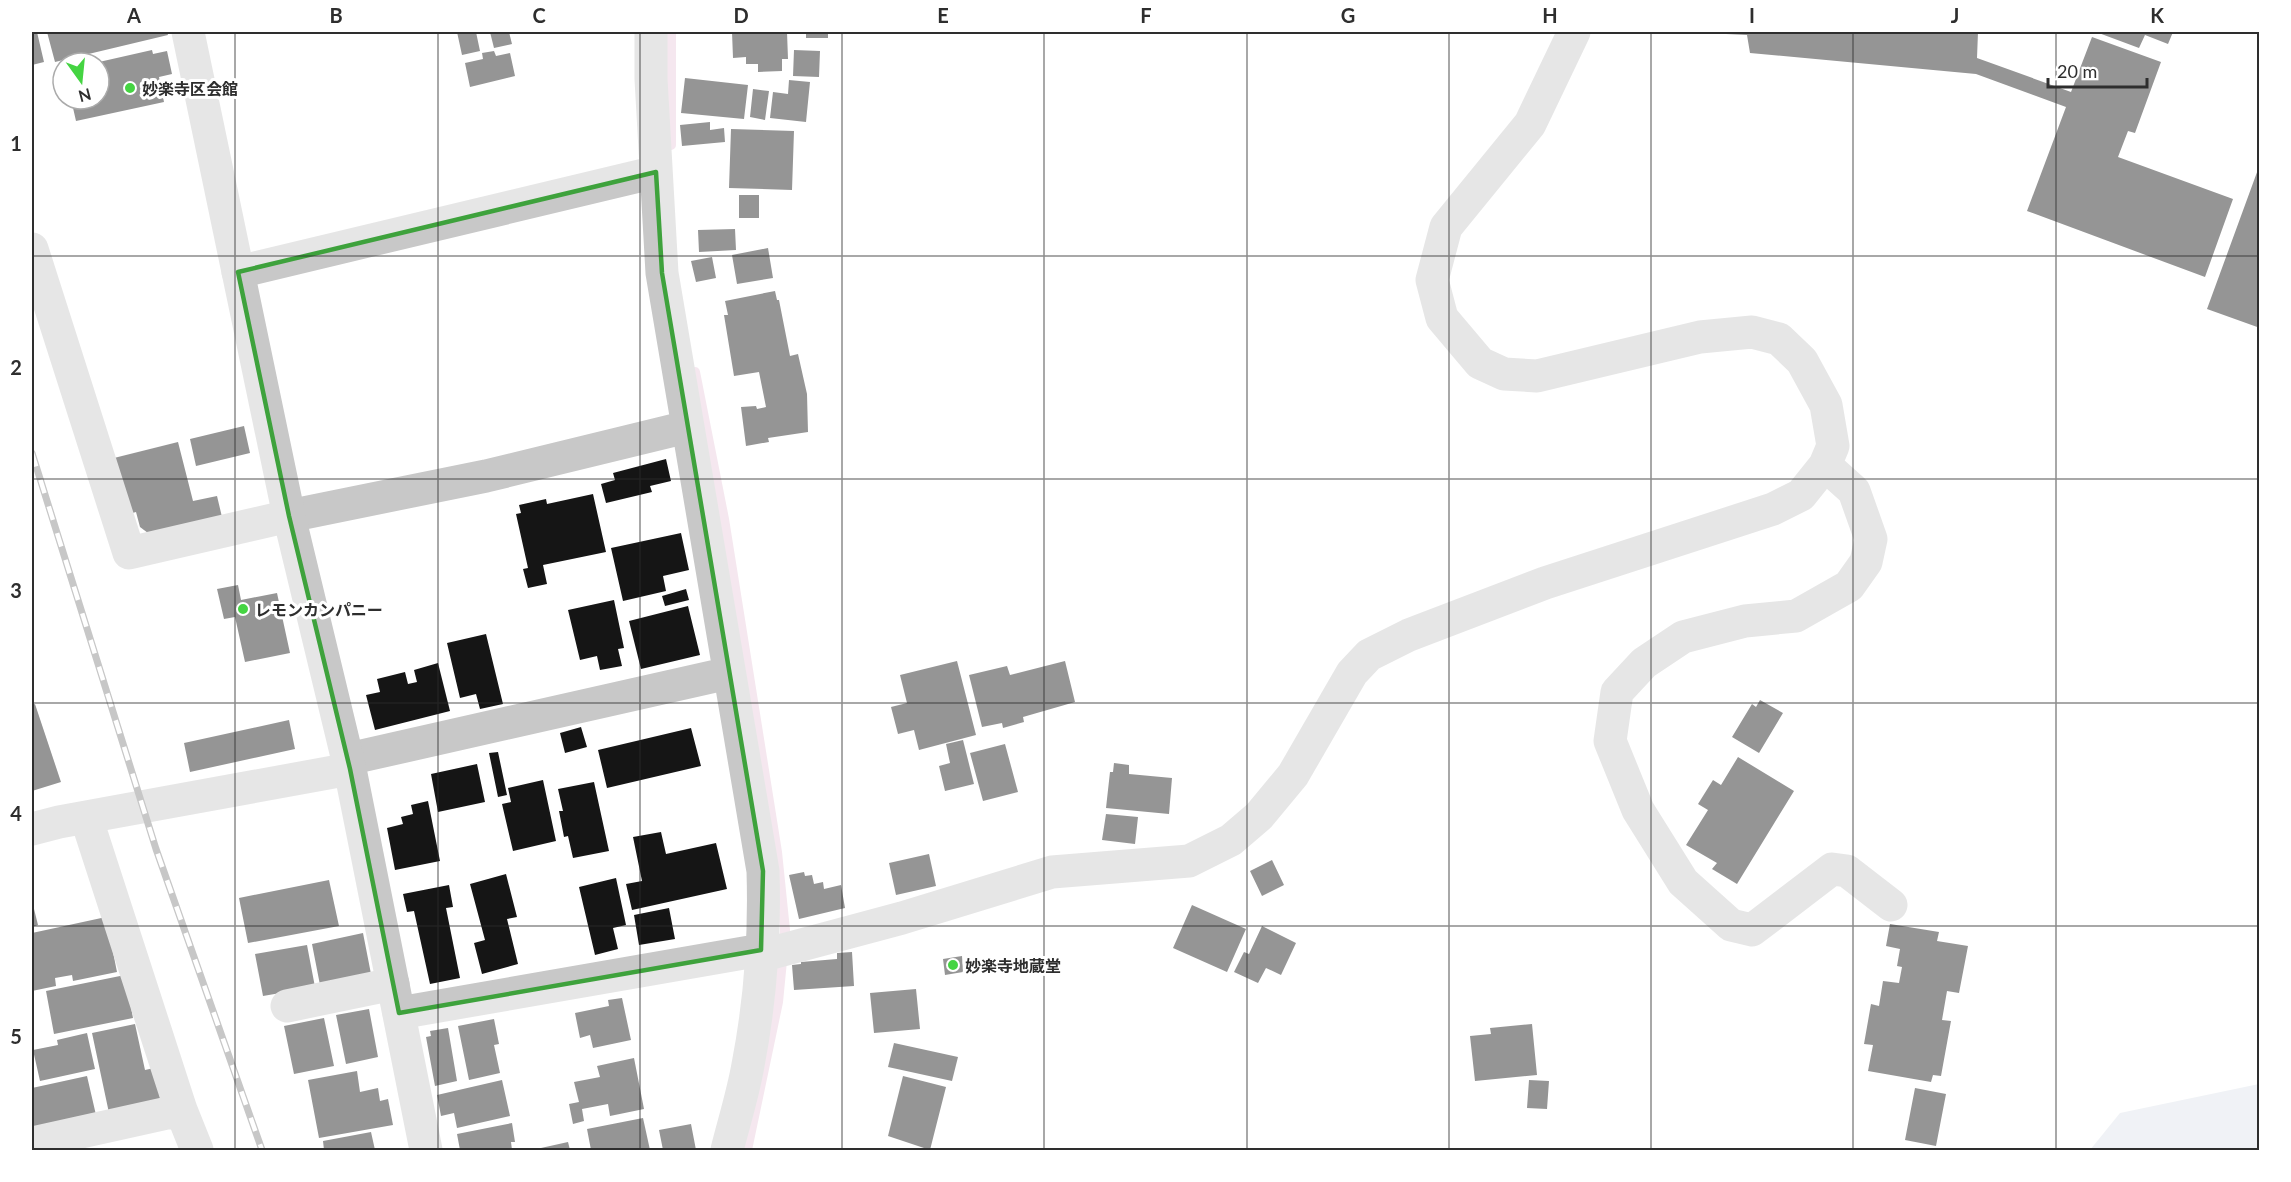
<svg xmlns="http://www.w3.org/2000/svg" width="2291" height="1182" font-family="Lato,'Noto Sans JP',sans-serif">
  <rect width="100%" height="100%" fill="#fff"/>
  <path fill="#dde3ea" d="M2259,1084V1150H2090L2120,1113Z"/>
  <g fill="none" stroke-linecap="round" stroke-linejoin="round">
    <path stroke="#e8cbdb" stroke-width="10" d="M671,145V32
      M695,372L724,519L777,852L785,930L778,1002L747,1150"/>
  </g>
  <path fill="#151515" d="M32,32H37L44,62L32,65Z
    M47,32H167L168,35L55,62Z
    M457,32H476L480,51L462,55Z
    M490,32H509L512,44L494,48Z
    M732,32H787L788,59H782V71L758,72V64H746V57L733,58Z
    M806,32H828V38H806Z
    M1726,32H1978L1977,58L2071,92L2092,37L2161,62L2135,133L2128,131L2118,157L2233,199L2205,277L2027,211L2066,107L1976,74L1750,53L1747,35L1726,34Z
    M2096,32H2173L2168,44L2145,35L2139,48Z
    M152,50L153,54L167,51L172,74L159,77L164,102L76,121L71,99H99V62Z
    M794,50L820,51L819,77L793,76Z
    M494,51L496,56L510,53L515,76L470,87L465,63L483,59L482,53Z
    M685,78L748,85L744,119L681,113Z
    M789,80L810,82L806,122L770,118L773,92L788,94Z
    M753,89L769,91L765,120L750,117Z
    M710,122V130L724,128L725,142L682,146L680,125Z
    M731,129L794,131L792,190L729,188Z
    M2260,164V328L2207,309Z
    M739,195H759V218H739Z
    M735,229L736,250L699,252L698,230Z
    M768,248L773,278L737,284L732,255Z
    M712,257L716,278L696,282L691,261Z
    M775,291L777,300H779L790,356L798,354L807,394L808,432L768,438L769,442L746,446L741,407L756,406L757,409L766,407L759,372L734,376L724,315H728L725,301Z
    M244,426L250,453L196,466L190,439Z
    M178,442L193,501L217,496L222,517L152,536L140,527L136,512L129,514L114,458Z
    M666,459L671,481L650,486L652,492L606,503L601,484L615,480L613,473Z
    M593,494L606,552L543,565L547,584L528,588L523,569L528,568L516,514L521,513L519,505L546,499L547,504Z
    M681,533L689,570L663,576L666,591L623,601L611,548Z
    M238,585L241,600L277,593L290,653L245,662L235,617L224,619L217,589Z
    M686,589L689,600L665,606L662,596Z
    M614,600L624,648L618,649L622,666L600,670L597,656L580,660L568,610Z
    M688,606L700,655L641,669L629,621Z
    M486,634L503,704L480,709L476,694L460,698L447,643Z
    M957,661L976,735L919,750L914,730L898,734L891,707L907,703L900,675Z
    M1065,661L1075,702L1023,717L1024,722L1003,728L1002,723L982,727L969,675L1007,666L1010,675Z
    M438,663L450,711L375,730L366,695L380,692L377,679L405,672L408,684L417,682L414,670Z
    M1760,700L1783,713L1759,753L1732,737L1752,704L1756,707Z
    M35,704L61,782L32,791V705Z
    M289,720L295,749L190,772L184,743Z
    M581,727L587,747L565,753L560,733Z
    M691,728L701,766L607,788L598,750Z
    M963,740L974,784L945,791L939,766L950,763L946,744Z
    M1005,744L1018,792L983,801L970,753Z
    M498,752L507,795L498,797L489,753Z
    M1738,757L1794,791L1737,884L1712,869L1717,863L1686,845L1708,810L1698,804L1713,780L1721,785Z
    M1114,763L1129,765V774L1172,778L1169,814L1106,808L1110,772H1113Z
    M477,764L485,802L438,812L431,774Z
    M543,780L556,841L513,851L502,804L511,802L508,788Z
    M594,782L609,851L573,858L568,836L564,837L559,811H563L558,789Z
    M428,801L440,861L395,870L387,828L403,824L401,817L413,814L411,805Z
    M1106,814L1138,817L1135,844L1102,840Z
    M661,832L666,854L716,843L727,889L632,910L626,884L642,881L633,837Z
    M929,854L936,886L896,895L889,863Z
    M1272,860L1284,885L1262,896L1250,871Z
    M804,872L805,876L812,875L814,884L823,882L824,889L841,885L845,908L799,919L789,875Z
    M506,874L517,917L507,919L518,964L482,974L474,943L485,940L470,884Z
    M616,878L626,925L613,928L618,949L595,955L579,887Z
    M329,880L339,926L248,943L239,898Z
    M449,885L453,907L446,908L460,978L430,984L414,911L407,912L403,894Z
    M32,901L38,925L32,927Z
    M1192,905L1246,929L1227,972L1173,948Z
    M669,908L675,939L639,945L634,915Z
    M106,917L117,972L73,981L72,975L55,978L56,986L32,991V933Z
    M1890,924L1939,932L1937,941L1968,946L1959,993L1947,991L1942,1020L1951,1021L1941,1076L1933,1075L1931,1082L1868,1071L1873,1045L1864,1044L1871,1004L1879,1006L1883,981L1899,983L1902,967L1897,966L1900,949L1886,946Z
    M1262,926L1296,943L1281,975L1266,968L1258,983L1234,972L1244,952L1249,954Z
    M363,933L371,974L320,985L312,944Z
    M307,945L315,987L263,996L255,954Z
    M852,952L854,986L794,990L792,965L801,964V962L837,959V953Z
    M962,956L963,972L945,975L943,959Z
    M125,975L133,1018L54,1034L46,991Z
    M916,989L920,1029L874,1033L870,993Z
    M622,998L631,1040L593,1048L590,1035L580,1038L575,1013L609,1006L608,1000Z
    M369,1009L378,1057L346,1064L336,1015Z
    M324,1018L334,1066L294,1074L284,1026Z
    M494,1019L499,1044L494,1045L500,1073L469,1080L458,1026Z
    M135,1024L145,1070L154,1068L161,1102L109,1113L92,1033Z
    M1532,1024L1537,1075L1475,1081L1470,1036L1491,1034L1490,1028Z
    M448,1028L457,1081L435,1086L426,1037L431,1036L430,1031Z
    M87,1033L95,1069L40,1081L33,1050L58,1045L57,1040Z
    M894,1043L958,1057L952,1081L888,1067Z
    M634,1058L644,1109L610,1116L608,1104L582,1109L584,1121L573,1124L569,1104L579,1102L574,1082L600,1077L597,1066Z
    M357,1071L360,1092L378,1088L380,1101L388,1099L393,1125L319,1138L308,1080Z
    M87,1076L96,1115L33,1129L32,1088Z
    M903,1076L946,1087L930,1150L888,1136Z
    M502,1080L510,1116L457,1128L454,1113L441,1116L437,1095Z
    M1529,1080L1549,1081L1547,1109L1527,1108Z
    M1915,1088L1946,1094L1936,1146L1905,1140Z
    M643,1118L650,1150H591L587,1129Z
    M512,1123L515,1142H511L512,1150H460L457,1134Z
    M691,1124L696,1150H663L659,1130Z
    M371,1132L375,1150H324L323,1141Z
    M568,1142L570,1150H532Z"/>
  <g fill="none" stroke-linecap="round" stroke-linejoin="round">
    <path stroke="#c8c8c8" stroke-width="33" d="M651,32V79L662,273L763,871C765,935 760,1003 748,1065C743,1094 734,1122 727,1150
      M32,249L129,553L289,516L486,476L687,427
      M238,272L656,172
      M1825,465L1854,491L1871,539L1866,562L1849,586L1796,616L1745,621L1683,637L1644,663L1617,692L1610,741L1638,810L1683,882L1731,925L1752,930L1832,869L1847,871L1891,905
      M348,759L729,673
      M86,817L181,1110L197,1150
      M32,829L59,822L350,769
      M760,956L902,918L1052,872L1189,861L1231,840L1259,816L1293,775L1352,673L1369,655L1409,635L1545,583L1773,509L1801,495L1825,465L1833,446L1826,405L1802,361L1779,339L1752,332L1700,337L1537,376L1504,374L1480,363L1442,318L1432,280L1446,227L1530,124L1574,32
      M287,1006L393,984
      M399,1013L761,950
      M32,1143L181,1110"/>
    <path stroke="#c8c8c8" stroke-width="33" d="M188,32L289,516L350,769L426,1150"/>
    <g stroke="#838383" stroke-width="7">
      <path id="rail" d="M32,453L156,849L262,1150"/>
    </g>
    <use href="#rail" stroke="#fff" stroke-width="4.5" stroke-dasharray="14" stroke-linecap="butt"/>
  </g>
  <path d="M0 0H2291V1182H0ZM656,172L662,273L763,871L761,950L399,1013L350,769L289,516L238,272Z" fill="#fff" fill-opacity=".55" fill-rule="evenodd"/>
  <path fill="none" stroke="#3ea23c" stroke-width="4.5" stroke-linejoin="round" d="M656,172L662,273L763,871L761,950L399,1013L350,769L289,516L238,272Z"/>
  <path fill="none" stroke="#2e2e2e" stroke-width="1.5" stroke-opacity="0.55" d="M235,32V1150M438,32V1150M640,32V1150M842,32V1150M1044,32V1150M1247,32V1150M1449,32V1150M1651,32V1150M1853,32V1150M2056,32V1150M32,256H2260M32,479H2260M32,703H2260M32,926H2260"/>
  <g fill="#45d442" stroke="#fff" stroke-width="2">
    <circle cx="130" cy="88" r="6"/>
    <circle cx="243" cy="609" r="6"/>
    <circle cx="953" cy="965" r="6"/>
  </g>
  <g text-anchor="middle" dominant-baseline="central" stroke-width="6" stroke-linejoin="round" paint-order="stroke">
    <g font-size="16" font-weight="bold" fill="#2e2e2e" stroke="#fff" text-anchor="start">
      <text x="142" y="88">妙楽寺区会館</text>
      <text x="255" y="609">レモンカンパニー</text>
      <text x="965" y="965">妙楽寺地蔵堂</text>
    </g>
  </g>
  <rect width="2291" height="1182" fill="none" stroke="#ffffff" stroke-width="66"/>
  <g transform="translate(81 81) rotate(165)"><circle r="28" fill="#ffffff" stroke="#ababab" stroke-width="1.5"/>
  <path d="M0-4.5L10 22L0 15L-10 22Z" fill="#45d442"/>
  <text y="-9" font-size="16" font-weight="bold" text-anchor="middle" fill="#2e2e2e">N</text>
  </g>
  <path d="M2048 78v9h99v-9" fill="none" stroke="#2e2e2e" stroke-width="3"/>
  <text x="2057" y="78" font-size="18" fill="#2e2e2e" stroke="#ffffff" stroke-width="4.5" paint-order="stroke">20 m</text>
  <rect x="33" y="33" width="2225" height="1116" fill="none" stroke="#2e2e2e" stroke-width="2"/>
  <g font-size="20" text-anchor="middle" font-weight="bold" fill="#2e2e2e">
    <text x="134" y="23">A</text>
    <text x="336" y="23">B</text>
    <text x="539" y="23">C</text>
    <text x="741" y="23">D</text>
    <text x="943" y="23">E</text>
    <text x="1146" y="23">F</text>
    <text x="1348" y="23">G</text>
    <text x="1550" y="23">H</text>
    <text x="1752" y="23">I</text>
    <text x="1955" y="23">J</text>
    <text x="2157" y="23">K</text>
    <text x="16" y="151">1</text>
    <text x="16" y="375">2</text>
    <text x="16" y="598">3</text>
    <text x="16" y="821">4</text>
    <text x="16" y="1044">5</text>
  </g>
</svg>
